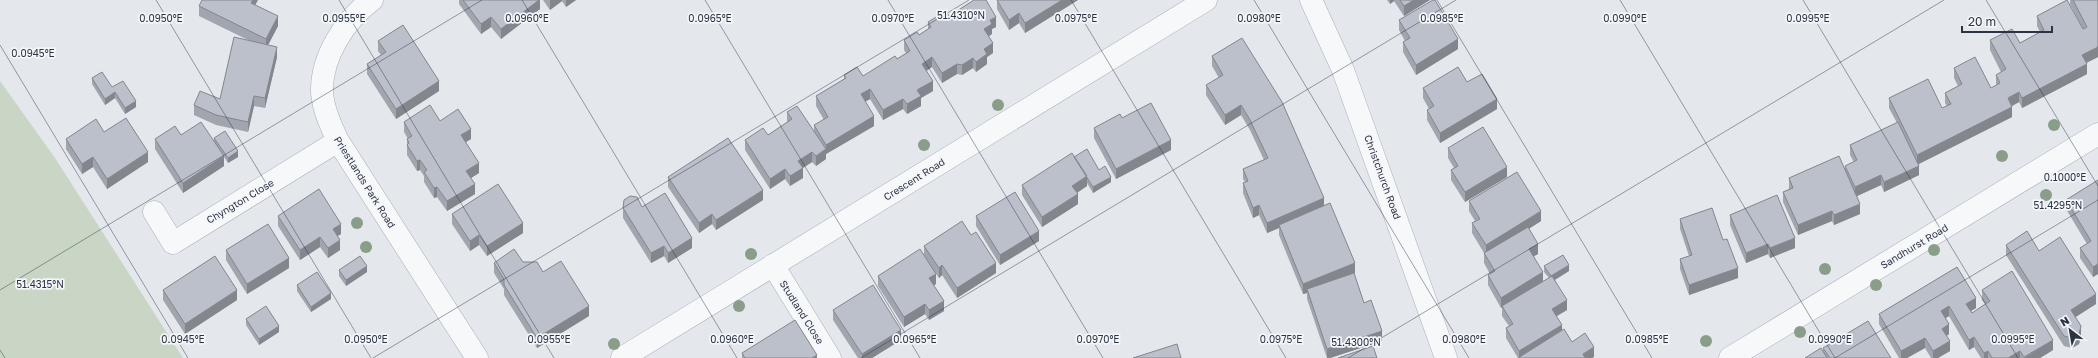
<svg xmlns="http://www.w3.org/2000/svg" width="2098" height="358" font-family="'Golos Text',sans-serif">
  <rect width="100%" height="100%" fill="#e4e7ec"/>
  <path fill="#c9d6c5" d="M0,81L55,158L183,358H0Z"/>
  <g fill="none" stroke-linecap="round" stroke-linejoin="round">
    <g stroke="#a9aeb7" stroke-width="23">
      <path id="minor" d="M372,0C345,20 321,57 322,92C323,109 331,126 338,141L477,358
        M1311,0L1343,70L1446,358
        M154,212L173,243L338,141
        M773,265L830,358
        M622,358L1206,0
        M1730,358L2098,134"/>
    </g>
    <use href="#minor" stroke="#f7f8fa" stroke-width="22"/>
  </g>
  <g fill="#899d89">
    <circle cx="998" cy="105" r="6"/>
    <circle cx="2054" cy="125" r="6"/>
    <circle cx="924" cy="145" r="6"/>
    <circle cx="2002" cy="156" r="6"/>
    <circle cx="2046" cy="195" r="6"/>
    <circle cx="357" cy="223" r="6"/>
    <circle cx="366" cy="247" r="6"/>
    <circle cx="1934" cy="250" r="6"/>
    <circle cx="751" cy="254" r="6"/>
    <circle cx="1825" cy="269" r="6"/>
    <circle cx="1876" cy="285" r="6"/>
    <circle cx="739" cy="306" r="6"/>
    <circle cx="1800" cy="332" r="6"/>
    <circle cx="1706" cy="341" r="6"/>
    <circle cx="614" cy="344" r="6"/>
  </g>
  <path fill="#a1a5ae" d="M459,0H540V9L501,39L491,27L481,34L459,4Z
    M543,0H576L566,7L562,1L550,10Z
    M997,0H1078L1025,33L1019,23L1009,30L997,9Z
    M1387,0H1430L1404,16L1394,1L1390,4Z
    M2070,0H2098V57L2086,63L2087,74L2022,108L2019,102L2012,106V117L1918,164L1919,175L1884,192L1881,185L1857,196L1860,214L1834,225L1832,221L1798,235L1783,202V192L1789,189V178L1845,169V166L1854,162L1850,155V145L1897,123L1889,108V98L1942,108L1947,106L1945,103V93L1958,86L1954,78V68L1991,88L1996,85V75L2001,72L1990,50V40L2020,43L2040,32L2037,26V16L2083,29L2070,4Z
    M255,5L278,26L268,45L277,57L265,108L254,106L248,132L216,125L194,115V105L220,99L248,40L199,16V6Z
    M949,16L996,27L992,29V34L989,36L993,53L987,57V64L976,72L973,68L962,75L957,74L942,83L932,67L926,71L933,91L921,98V106L907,114L903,109L883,120L870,99L865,102L874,126L826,154V159L816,166L812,162L803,168V178L790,186L785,179L770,189L745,150V140L768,135L787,122V112L814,131V125L824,120L816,106V96L844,79V75L863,76L897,59L906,53L904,50V40L919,35L928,29V22Z
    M1399,20L1458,49L1416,75L1403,52V42L1405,41L1399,30Z
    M378,41L439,91L396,119L367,74V64L381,55L378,51Z
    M1212,56L1324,205L1355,273L1352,274L1364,303L1382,341L1330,358H1327L1307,299V293L1303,294L1279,235V228L1267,233L1259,215L1253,218L1243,193V183L1245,182L1243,179V169L1264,160L1250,130L1241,115L1225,125L1206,95V85L1219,78L1212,66Z
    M92,78L112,87L136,107L125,114L115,98L105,105L92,84Z
    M1467,82L1497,109L1440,143L1427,120V110L1429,109L1423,98V88Z
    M1122,118L1171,150L1116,179L1094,138V128Z
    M440,121L471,139L466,142L479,173L471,178L475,194L447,211L437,197L434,198L424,182V176L420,170L417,171L407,155V139H408L404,132V122Z
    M104,132L148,162L107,189L93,167L82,174L66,149V139Z
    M181,135L214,142V138L238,157L228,163L224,157V166L183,193L155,149V139Z
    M1448,148L1507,177L1465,202L1451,180V170L1454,168L1448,158Z
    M1074,157L1099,170L1111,182L1093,193L1087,183V186L1077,193L1078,204L1042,227L1022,195V185Z
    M668,177L763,200L716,230L712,224L699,233L668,187Z
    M2098,180V274L2093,277L2080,258V248L2087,244L2066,209V200Z
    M1469,201L1541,221L1529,229L1538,254L1534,256L1543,282L1549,278L1544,272V266L1569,271L1555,280L1567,310L1556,316L1562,330L1572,342L1594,357L1592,358H1518L1506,338V328L1509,326L1502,316V307L1501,308L1488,285V275L1490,274L1484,263V253L1472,233V223L1475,221L1469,211Z
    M642,207L692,248L668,263L664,256L651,263L623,218V208Z
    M452,214L523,233L487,256L479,245L470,251L452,224Z
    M1730,215L1795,248L1770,258L1768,254L1746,263L1730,225Z
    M278,216L341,234L337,236L340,250L328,258L320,247L300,260L278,226Z
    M976,216L1039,241L1000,265L976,226Z
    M1680,219L1723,240L1738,278L1689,295L1680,269V259L1689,256L1680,229Z
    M2006,245L2039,251L2096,304L2075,317L2081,336L2079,344L2072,348L2064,346L2006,255Z
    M924,246L996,273L957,298L942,275L939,278L934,271L936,284L934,285L944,311L929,320L925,314L904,327L878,286V276L924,256Z
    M226,250L289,268L247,294L226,260Z
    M523,262L543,272L589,316L537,348L504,295V289L494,273V263Z
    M1957,267L1976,308L1971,311L1972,313L1985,304L1982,300V290L2053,350L2040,358H1981L1974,347L1969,350L1949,316L1946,318L1949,334L1947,336L1950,351L1938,358H1931L1925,348L1907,358H1899L1879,324V314Z
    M339,270L367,272L346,286L339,276Z
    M297,285L331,299L311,312L297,291Z
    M163,290L237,300L185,334L163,300Z
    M833,310L901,340L872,358H858L833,320Z
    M246,319L279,332L259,345L246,325Z
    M1823,348L1891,358H1805L1823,352Z
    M742,353L817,358H742Z"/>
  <path fill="#83868d" d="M253,0H258L251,13V3Z
    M539,0H540V9L501,39V29Z
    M550,0H562V1L550,10Z
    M566,0H576L566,7Z
    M1062,0H1078L1025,33V23Z
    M1390,0H1394V1L1390,4Z
    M1414,0H1430L1404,16V6Z
    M1019,13V23L1009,30V20Z
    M278,16V26L266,49V39Z
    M491,17V27L481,34V24Z
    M996,17V27L992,29V34L984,39V29L990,20Z
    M1458,39V49L1416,75V65Z
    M993,43V53L987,57V64L976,72V62L984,49Z
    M277,47V57L265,108V98Z
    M2098,47V57L2082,65V55Z
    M932,57V67L922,74V64Z
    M973,58V68L962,75V65Z
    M957,64V74L942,83V73Z
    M2087,64V74L2022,108V98Z
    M439,81V91L396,119V109Z
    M933,81V91L921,98V106L907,114V104L917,90Z
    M870,89V99L861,104V94Z
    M115,92V98L105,105V99Z
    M2019,92V102L2008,108V98Z
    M254,96V106L248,132V122Z
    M903,99V109L883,120V110Z
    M1497,99V109L1440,143V133Z
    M136,101V107L125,114V108Z
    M1241,105V115L1225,125V115Z
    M2012,107V117L1917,165V155Z
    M874,116V126L826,154V159L816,166V156L826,149V145Z
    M471,129V139L461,145V135Z
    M1171,140V150L1116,179V169Z
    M238,151V157L228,163V158Z
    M148,152V162L107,189V179Z
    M812,152V162L798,171V161Z
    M224,156V166L183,193V183Z
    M93,157V167L82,174V164Z
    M420,160V170L417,171V161Z
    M479,163V173L466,181V171Z
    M1919,166V175L1884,192V182Z
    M1507,167V177L1465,202V192Z
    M803,168V178L790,186V176Z
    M785,169V179L770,189V179Z
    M1881,175V185L1855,197V187Z
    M1087,176V186L1072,196V186Z
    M1111,177V182L1093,193V187Z
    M475,184V194L447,211V201Z
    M437,187V197L434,198V188Z
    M763,190V200L716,230V220Z
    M1078,194V204L1042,227V217Z
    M1324,198V208L1279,225V228L1267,233V223Z
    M1860,204V214L1834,225V215Z
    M1259,205V215L1253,218V208Z
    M1541,211V221L1486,255V245Z
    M1832,211V221L1798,235V225Z
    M712,214V224L699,233V223Z
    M523,223V233L487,256V246Z
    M341,224V234L333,239V229Z
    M1039,231V241L1000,265V255Z
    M479,235V245L470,251V241Z
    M320,237V247L300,260V250Z
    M692,238V248L668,263V253Z
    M1795,238V248L1770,258V248Z
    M340,240V250L328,258V248Z
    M1538,244V254L1529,259V249Z
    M1768,244V254L1746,263V253Z
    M664,246V256L651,263V253Z
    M289,258V268L247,294V284Z
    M996,263V273L957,298V288Z
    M1355,263V273L1308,292L1307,289V293L1303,294V284Z
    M2098,264V274L2093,277V267Z
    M942,265V275L939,278V268Z
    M1569,265V271L1551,282V276Z
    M367,266V272L346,286V280Z
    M1738,268V278L1689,295V285Z
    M1543,272V282L1501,308V298Z
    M936,274V284L929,288V278Z
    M237,290V300L185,334V324Z
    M331,293V299L311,312V307Z
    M2096,294V304L2071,320V310Z
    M1976,298V308L1966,314V304Z
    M1567,300V310L1552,319V309Z
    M944,301V311L929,320V310Z
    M925,304V314L904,327V317Z
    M589,306V316L537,348V338Z
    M1949,306V316L1941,321V311Z
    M1949,324V334L1942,339V329Z
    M1562,325V335L1519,358V351Z
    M279,326V332L259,345V339Z
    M2081,326V336L2079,344L2072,348V338Z
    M901,330V340L872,358H862V354Z
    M1382,331V341L1330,358H1327V349Z
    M1974,337V347L1969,350V340Z
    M1925,338V348L1907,358H1901V351Z
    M2053,340V350L2040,358H2024Z
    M1950,341V351L1938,358H1933V351Z
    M1594,347V357L1592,358H1583V354Z
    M1988,351V358H1984V353Z
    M2020,351V358H2008Z
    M817,355V358H812Z"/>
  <path fill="#bbc0ca" stroke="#83868d" d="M202,0H253L251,3L278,16L266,39L199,6Z
    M463,0H539L501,29L491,17L481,24Z
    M974,0H986L996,17L990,20L992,24L984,29L993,43L984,49L987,54L976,62L973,58L962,65L957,64L942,73L932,57L922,64L933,81L917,90L921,96L907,104L903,99L883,110L870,89L861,94L874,116L826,145L814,125L828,117L816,96L846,78L844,75L857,67L863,76L895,56L897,59L910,51L904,40L917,32L919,35L931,27L928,22L946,11L949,16Z
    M997,0H1062L1025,23L1019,13L1009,20Z
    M1400,0H1414L1404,6Z
    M1433,0H1435L1458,39L1416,65L1403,42L1410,38L1399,20Z
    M2067,0L2083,29L2087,27L2073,0H2098V47L2082,55L2087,64L2022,98L2019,92L2008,98L2012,107L1917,155L1889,98L1928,79L1942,108L1951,104L1945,93L1962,84L1954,68L1975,57L1991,88L2000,83L1996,75L2006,69L1990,40L2012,29L2020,43L2044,30L2037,16Z
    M403,25L439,81L396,109L367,64L386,52L378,41Z
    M234,37L277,47L265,98L254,96L248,122L216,115L194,105L200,91L220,99Z
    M1242,38L1282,102L1324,198L1267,223L1259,205L1253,208L1243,183L1248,181L1243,169L1268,158L1250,120L1241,105L1225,115L1206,85L1223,75L1212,56Z
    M1458,67L1467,82L1482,74L1497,99L1440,133L1427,110L1434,106L1423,88Z
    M102,72L112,87L123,81L136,101L125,108L115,92L105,99L92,78Z
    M1151,103L1171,140L1116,169L1094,128L1120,114L1122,118Z
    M430,105L440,121L458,109L471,129L461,135L479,163L466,171L475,184L447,201L437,187L434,188L424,172L427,170L420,160L417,161L407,145L409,143L407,139L412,136L404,122Z
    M797,106L826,149L816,156L812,152L798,161L803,168L790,176L785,169L770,179L745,140L763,128L768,135L792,119L787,112Z
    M126,118L148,152L107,179L93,157L82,164L66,139L96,119L104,132Z
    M201,122L224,156L183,183L155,139L175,126L181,135Z
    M1898,122L1919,166L1884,182L1881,175L1855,187L1845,166L1857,160L1850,145Z
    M1483,127L1507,167L1465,192L1451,170L1458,166L1448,148Z
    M225,131L238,151L228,158L214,138Z
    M728,138L763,190L716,220L712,214L699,223L668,177Z
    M1087,149L1099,170L1105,166L1111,177L1093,187L1074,157Z
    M1072,153L1087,176L1072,186L1078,194L1042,217L1022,185Z
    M1839,156L1860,204L1834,215L1832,211L1798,225L1783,192L1793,188L1789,178Z
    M1517,172L1541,211L1486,245L1472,223L1480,219L1469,201Z
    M2098,180V264L2093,267L2080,248L2091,241L2066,200Z
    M498,184L523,223L487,246L479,235L470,241L452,214Z
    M319,189L341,224L333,229L340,240L328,248L320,237L300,250L278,216Z
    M1015,192L1039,231L1000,255L976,216Z
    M665,193L692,238L668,253L664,246L651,253L623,208L624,200L630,196L637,197L642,207Z
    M1777,195L1795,238L1770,248L1768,244L1746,253L1730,215Z
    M1330,203L1355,263L1303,284L1279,225Z
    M1712,208L1723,240L1727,239L1738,268L1689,285L1680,259L1692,255L1680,219Z
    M962,221L971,235L976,232L996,263L957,288L942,265L939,268L924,246Z
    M268,224L289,258L247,284L226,250Z
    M1528,227L1538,244L1529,249L1543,272L1501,298L1488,275L1495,271L1484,253Z
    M2027,231L2039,251L2060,237L2096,294L2071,310L2081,326L2079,334L2072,338L2064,336L2006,245Z
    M514,249L523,262H537L543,272L561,261L589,306L537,338L504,285V279L494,263Z
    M920,249L936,274L929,278L944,301L929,310L925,304L904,317L878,276Z
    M1563,255L1569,265L1551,276L1544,266Z
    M215,256L237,290L185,324L163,290Z
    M360,256L367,266L346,280L339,270Z
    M1957,267L1976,298L1966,304L1972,313L1990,301L1982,290L2012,271L2053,340L2024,357L2020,351L2008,358H1992L1988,351L1984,353L1974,337L1969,340L1949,306L1941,311L1949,324L1942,329L1950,341L1933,351L1925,338L1901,351L1879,314Z
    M317,272L331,293L311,307L297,285Z
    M1354,273L1364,303L1371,300L1382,331L1327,349L1307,289Z
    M1552,276L1567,300L1552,309L1562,325L1519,351L1506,328L1513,324L1502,306Z
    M873,285L901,330L862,354L833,310Z
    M266,306L279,326L259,339L246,319Z
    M795,320L817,355L812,358H745L742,353Z
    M1868,321L1891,358H1830L1823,348Z
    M1564,329L1572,342L1585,333L1594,347L1583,354L1585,358H1518Z
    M1177,344L1181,358H1133Z
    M1373,346L1377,358H1338Z
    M1821,348L1827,358H1805Z"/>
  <path fill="none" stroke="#2b3445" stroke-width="1" stroke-opacity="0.45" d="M156,0L371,358M339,0L554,358M522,0L737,358M705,0L920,358M888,0L1103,358M1071,0L1286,358M1254,0L1469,358M1437,0L1652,358M1620,0L1835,358M1803,0L2018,358M1986,0L2098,186M0,45L188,358M0,290L482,0M0,350L5,358M373,358L969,0M861,358L1456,0M1348,358L1944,0M1835,358L2098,200"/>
  <g text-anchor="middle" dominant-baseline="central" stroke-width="3.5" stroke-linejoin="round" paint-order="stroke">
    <g font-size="10" fill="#2b3445" stroke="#f4f6f9">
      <text transform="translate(1383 177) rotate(70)">Christchurch Road</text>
      <text transform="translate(914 179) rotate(-32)">Crescent Road</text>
      <text transform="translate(365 182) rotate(58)">Priestlands Park Road</text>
      <text transform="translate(240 201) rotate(-31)">Chyngton Close</text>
      <text transform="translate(1914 246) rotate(-31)">Sandhurst Road</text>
      <text transform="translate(802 312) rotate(58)">Studland Close</text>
    </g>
  </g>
  <g font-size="10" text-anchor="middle" fill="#2b3445" stroke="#f4f6f9" stroke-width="3.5" stroke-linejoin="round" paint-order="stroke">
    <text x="961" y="19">51.4310°N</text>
    <text x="893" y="22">0.0970°E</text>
    <text x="1442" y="22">0.0985°E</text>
    <text x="1808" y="22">0.0995°E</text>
    <text x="161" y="22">0.0950°E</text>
    <text x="344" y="22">0.0955°E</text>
    <text x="527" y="22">0.0960°E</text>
    <text x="710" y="22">0.0965°E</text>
    <text x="1076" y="22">0.0975°E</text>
    <text x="1259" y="22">0.0980°E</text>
    <text x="1625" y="22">0.0990°E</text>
    <text x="33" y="57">0.0945°E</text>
    <text x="2065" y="181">0.1000°E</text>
    <text x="2058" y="209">51.4295°N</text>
    <text x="40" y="288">51.4315°N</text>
    <text x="183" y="343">0.0945°E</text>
    <text x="366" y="343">0.0950°E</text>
    <text x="549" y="343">0.0955°E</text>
    <text x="732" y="343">0.0960°E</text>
    <text x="915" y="343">0.0965°E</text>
    <text x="1098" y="343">0.0970°E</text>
    <text x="1281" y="343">0.0975°E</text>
    <text x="1464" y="343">0.0980°E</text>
    <text x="1647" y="343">0.0985°E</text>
    <text x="1830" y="343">0.0990°E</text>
    <text x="2013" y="343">0.0995°E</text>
    <text x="1356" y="346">51.4300°N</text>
  </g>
  <g transform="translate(2070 330) rotate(329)" stroke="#f4f6f9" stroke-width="3" paint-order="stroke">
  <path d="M0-3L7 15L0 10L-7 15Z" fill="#2b3445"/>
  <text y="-6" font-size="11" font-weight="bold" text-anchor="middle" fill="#2b3445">N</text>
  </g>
  <path d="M1962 26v6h90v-6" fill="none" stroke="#2b3445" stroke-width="2"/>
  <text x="1968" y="26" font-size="12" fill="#2b3445" stroke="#f4f6f9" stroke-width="3" paint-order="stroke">20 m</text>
</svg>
